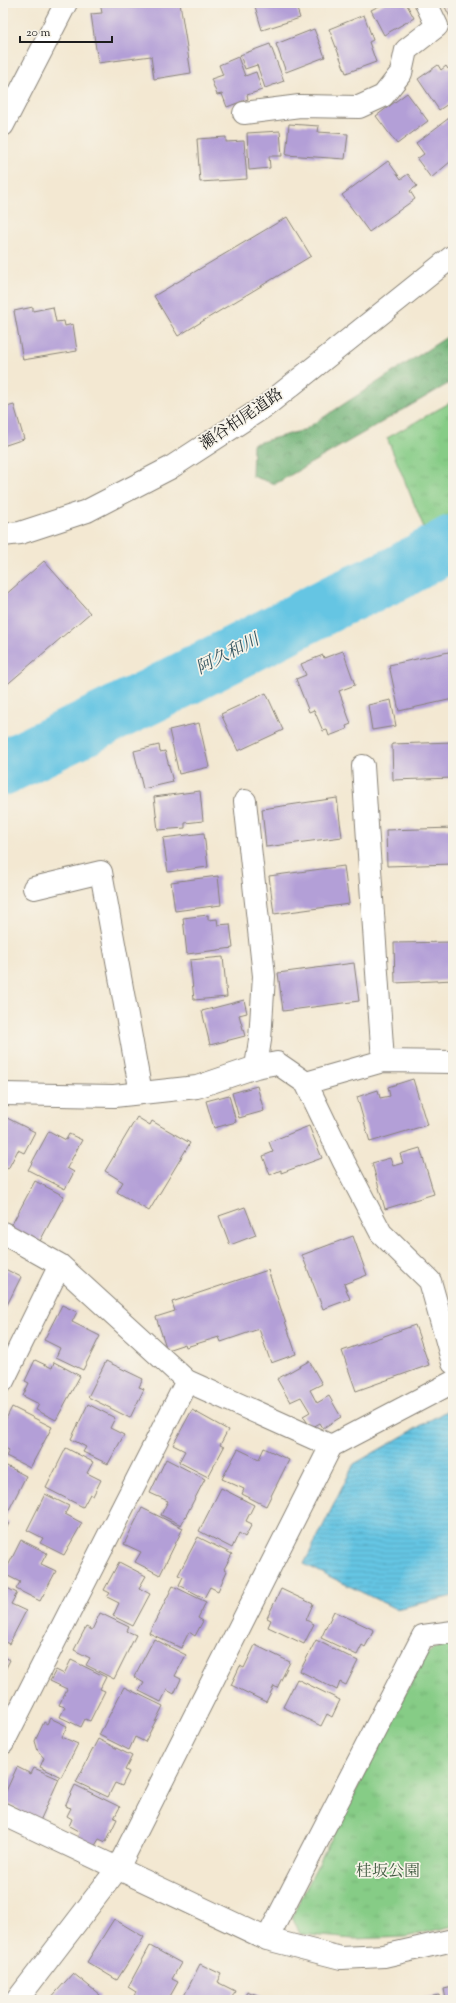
<svg xmlns="http://www.w3.org/2000/svg" width="456" height="2003" font-family="'Sorts Mill Goudy','Noto Serif JP',serif">
  <defs>
    <pattern id="forest-crowns" width="20" height="18" patternUnits="userSpaceOnUse"><rect width="20" height="18" fill="#6cb073"/><path d="M2 6a3 3 0 1 1 6 0M12 15a3 3 0 1 1 6 0" fill="none" stroke="#588e5e"/></pattern>
    <pattern id="park-tufts" width="24" height="20" patternUnits="userSpaceOnUse"><rect width="24" height="20" fill="#86cc86"/><path d="M3 7l-1-3M5 7V3M7 7l1-3M15 17l-1-3M17 17v-4M19 17l1-3" fill="none" stroke="#73af73"/></pattern>
    <pattern id="water-rules" width="6" height="5" patternUnits="userSpaceOnUse"><rect width="6" height="5" fill="#65c5e3"/><path d="M0 2.5h6" fill="none" stroke="#57a9c2"/></pattern>
  </defs>
  <rect width="100%" height="100%" fill="#f7f3e8"/>
  <filter id="ink" filterUnits="userSpaceOnUse"><feTurbulence type="fractalNoise" baseFrequency=".025" numOctaves="2"/><feDisplacementMap in="SourceGraphic" scale="8" xChannelSelector="R" yChannelSelector="G"/><feConvolveMatrix kernelMatrix="1 2 1 2 8 2 1 2 1" color-interpolation-filters="sRGB"/></filter>
  <filter id="wash" filterUnits="userSpaceOnUse"><feTurbulence type="fractalNoise" baseFrequency=".012" numOctaves="4" result="noise"/><feDisplacementMap in="SourceGraphic" scale="16" xChannelSelector="R" yChannelSelector="G"/><feGaussianBlur stdDeviation="0.9" result="paint"/><feColorMatrix in="noise" values="0 0 0 0 0 0 0 0 0 0 0 0 0 0 0 0 0 1.4 0 .05"/><feComposite in="paint" operator="in"/></filter>
  <g filter="url(#wash)">
    <rect width="100%" height="100%" fill="#f3e8d2"/>
    <path fill="url(#forest-crowns)" stroke="#446648" d="M453,333V381L275,484L252,476L253,444L304,430Z"/>
    <path fill="url(#park-tufts)" stroke="#517451" d="M453,401V528L429,540L387,438Z
      M453,1644V1926L405,1937L353,1939L300,1934L292,1916L425,1656L434,1648Z"/>
    <path fill="url(#water-rules)" stroke="#407080" d="M453,1407V1596L396,1609L304,1564L354,1464Z"/>
    <g fill="none" stroke-linecap="round" stroke-linejoin="round">
      <path stroke="#65c5e3" stroke-width="55" d="M3,768L155,694L338,600L396,574L453,542"/>
    </g>
    <g id="blocks">
      <path fill="#b39fd7" d="M100,3H180L191,73L154,79L151,56L98,63L91,14L102,13Z
        M254,3H295L300,18L262,30Z
        M385,3H406L414,18L384,35L371,10Z
        M443,3H453V23Z
        M364,15L373,40L369,42L376,62L346,73L329,29Z
        M314,29L325,57L286,72L276,44Z
        M270,44L284,81L265,88L257,65L245,69L240,55Z
        M238,57L245,76L256,72L262,90L247,95L248,99L227,107L222,94L217,95L211,79L223,75L219,65Z
        M438,65L441,70L446,66L448,69L453,65V104L451,102L439,110L418,79Z
        M407,93L428,121L397,144L376,116Z
        M453,115V166L450,162L431,178L417,159L424,154L416,143Z
        M289,124L319,126L318,132L348,134L345,159L286,155Z
        M280,131L282,156H269L270,168L249,170L247,133Z
        M226,137V142L244,141L247,179L200,182L197,139Z
        M388,161L401,179L408,174L417,186L410,191L415,199L369,232L342,195Z
        M287,217L311,256L178,336L154,296Z
        M33,307V311L53,307L56,322L64,321L65,326L73,324L77,351L23,360L14,311Z
        M14,405L24,439L3,446V408Z
        M44,561L90,613L3,688V597Z
        M343,651L355,685L339,691L351,724L346,726L347,729L329,736L327,730L323,731L314,710L309,712L296,679L306,675L301,664L323,655L324,658Z
        M453,651V699L399,711L389,665Z
        M266,693L283,730L238,751L221,714Z
        M391,700L396,726L372,730L368,705Z
        M199,723L209,767L179,774L169,730Z
        M453,742V778L393,780L392,744Z
        M159,745L160,752L165,751L173,782L143,789L134,751Z
        M200,791L203,821L185,823V828L158,830L154,797Z
        M337,798L342,837L266,847L262,809Z
        M453,828V864L387,866L386,830Z
        M204,833L208,867L168,872L163,838Z
        M344,866L349,904L274,914L269,876Z
        M218,876L221,905L175,911L171,882Z
        M208,915V920L217,919L218,925L230,924L233,948L187,954L183,918Z
        M453,942V980L395,983L394,943Z
        M223,957L227,997L194,1000L190,960Z
        M354,963L359,1001L283,1011L278,973Z
        M244,1000L247,1013L239,1015L245,1036L210,1045L202,1011Z
        M413,1079L427,1125L370,1142L357,1097L378,1090L380,1098L390,1096L388,1087Z
        M257,1086L264,1111L239,1118L232,1093Z
        M229,1095L236,1122L214,1128L206,1101Z
        M3,1116L35,1132L24,1153L18,1150L8,1169L3,1166Z
        M137,1117L150,1125L152,1121L190,1143L149,1211L117,1192L123,1182L105,1171Z
        M309,1126L322,1158L281,1173V1170L270,1175L263,1156L273,1152L269,1142Z
        M49,1131L66,1140L69,1134L82,1140L67,1168L74,1172L65,1189L28,1170Z
        M420,1148L434,1194L385,1209L372,1163L390,1158L393,1166L403,1163L400,1154Z
        M35,1181L64,1196L39,1243L10,1228Z
        M245,1207L256,1235L230,1245L219,1216Z
        M353,1236L367,1275L344,1284L350,1299L323,1309L302,1255Z
        M3,1268L21,1277L3,1313Z
        M268,1270L296,1354L271,1363L259,1329L221,1342L219,1337L186,1347L185,1344L167,1350L156,1317L175,1311L172,1302Z
        M62,1305L77,1312L72,1322L100,1336L83,1370L56,1357L60,1348L44,1340Z
        M415,1325L429,1365L356,1391L342,1351Z
        M35,1360L52,1368L54,1362L80,1376L56,1420L36,1410L39,1404L23,1396L29,1383L25,1381Z
        M106,1361L143,1379L139,1387L144,1389L130,1418L88,1397Z
        M309,1361L322,1384L310,1390L317,1403L329,1396L341,1417L323,1428L320,1423L311,1428L303,1416L310,1412L301,1397L290,1402L277,1379Z
        M88,1404L115,1418L110,1428L124,1435L108,1464L83,1452L86,1447L71,1439Z
        M12,1407L52,1427L30,1468L6,1456L9,1450L3,1447V1425Z
        M192,1410L228,1430L220,1445L224,1447L208,1477L179,1462L185,1451L173,1445Z
        M66,1448L93,1462L87,1473L101,1480L93,1496L90,1494L83,1507L46,1488Z
        M264,1448L289,1460L266,1506L242,1494L244,1489L222,1479L238,1449L259,1459Z
        M166,1459L205,1479L181,1525L161,1515L168,1501L150,1493Z
        M3,1464L26,1476L6,1516L3,1515Z
        M221,1488L254,1505L246,1521L252,1524L245,1537L239,1533L232,1548L199,1531Z
        M45,1494L69,1506L65,1514L82,1523L64,1555L40,1543L43,1538L27,1530Z
        M142,1508L183,1528L160,1575L135,1562L141,1552L124,1544Z
        M3,1520L9,1523L3,1535Z
        M198,1537L232,1554L224,1569L227,1571L218,1591L210,1587L204,1598L179,1585L183,1577L178,1575Z
        M21,1540L47,1553L41,1564L56,1571L40,1601L16,1589L20,1582L4,1574Z
        M119,1562L146,1576L139,1588L150,1594L133,1626L113,1616L119,1603L107,1597L110,1593L104,1590Z
        M3,1586L17,1593L11,1604L26,1611L9,1644L3,1641Z
        M173,1586L206,1602L198,1618L203,1621L195,1636L189,1632L181,1648L149,1633Z
        M281,1589L313,1604L306,1620L314,1624L304,1644L268,1627L271,1620L267,1618Z
        M334,1611L374,1630L365,1647L362,1645L357,1655L321,1638Z
        M100,1613L129,1627L127,1631L136,1635L114,1679L86,1665L90,1658L74,1650L86,1627L92,1630Z
        M154,1639L186,1655L175,1676L181,1679L174,1694L167,1690L161,1702L139,1691L144,1683L134,1677Z
        M316,1640L358,1661L346,1685L340,1682L337,1690L300,1671Z
        M255,1645L290,1662L277,1688L274,1686L266,1702L231,1685L240,1666L244,1668Z
        M3,1656L10,1660L3,1674Z
        M71,1660L106,1677L100,1689L105,1691L90,1721L85,1719L81,1727L60,1717L65,1707L59,1705L67,1689L50,1681L56,1670L64,1674Z
        M297,1679L340,1700L332,1717L327,1714L321,1726L283,1707Z
        M124,1687L163,1706L145,1742L135,1737L129,1750L99,1735Z
        M50,1718L67,1726L62,1737L78,1744L61,1777L40,1767L44,1758L38,1751L35,1741L44,1722L47,1724Z
        M98,1739L132,1756L125,1770L129,1772L122,1786L115,1783L108,1797L76,1782Z
        M17,1767L31,1774L34,1768L59,1779L39,1823L18,1813L19,1809L3,1801V1798Z
        M75,1785L120,1807L114,1818L117,1819L106,1842L99,1839L93,1849L76,1840L80,1832L69,1826L72,1819L67,1816L71,1808L65,1806Z
        M114,1919L144,1937L117,1980L87,1962Z
        M150,1946L181,1963L172,1979L178,1982L168,2000H143L134,1996L136,1992L128,1987Z
        M200,1964L221,1974L217,1982L235,1991L231,2000H182Z
        M73,1973L100,1995L96,2000H49Z
        M453,1987V2000H446L444,1989Z
        M247,1991L270,2000H244Z
        M439,1995L440,2000H416V1999Z"/>
    </g>
  </g>
  <g filter="url(#ink)">
    <use href="#blocks" fill-opacity="0" stroke="#888277" stroke-width="1"/>
    <g fill="none" stroke-linecap="round" stroke-linejoin="round">
      <g stroke="#888277" stroke-width="24">
        <path id="minor" d="M244,113L300,106L359,107L383,96L401,73L406,50L437,26L426,3
          M3,125L66,3
          M363,766L383,1061
          M245,801L264,976L260,1040L256,1067
          M34,888L101,872L141,1093
          M306,1083L383,1061L453,1062
          M3,1094L114,1096L197,1087L256,1067L277,1063L306,1083L344,1162L381,1233L430,1281L453,1363
          M3,1233L60,1265L187,1381L331,1446L453,1382
          M3,1381L60,1265
          M3,1743L187,1381
          M3,1814L267,1939L341,1958L384,1956L453,1940
          M267,1939L423,1636L453,1632
          M17,2000L118,1868L331,1446"/>
      </g>
      <g stroke="#888277" stroke-width="24">
        <path id="major" d="M3,535L20,533L87,511L170,468L267,405L453,256"/>
      </g>
      <use href="#minor" stroke="#fff" stroke-width="22"/>
      <use href="#major" stroke="#fff" stroke-width="22"/>
    </g>
  </g>
  <g text-anchor="middle" dominant-baseline="central" stroke-width="3.5" stroke-linejoin="round" paint-order="stroke">
    <g font-size="16" fill="#1c1c1c" stroke="#f7f3e8">
      <text transform="translate(242 420) rotate(-34)">瀬谷柏尾道路</text>
    </g>
    <g font-size="16" fill="#415a41" stroke="#f7f3e8">
      <text x="388" y="1872">桂坂公園</text>
    </g>
    <g font-size="17" font-style="italic" fill="#365762" stroke="#f7f3e8">
      <text transform="translate(228 655) rotate(-27)">阿久和川</text>
    </g>
  </g>
  <rect width="456" height="2003" fill="none" stroke="#f7f3e8" stroke-width="16"/>
  <path d="M20 36v6h92v-6" fill="none" stroke="#1c1c1c" stroke-width="2"/>
  <text x="26" y="36" font-size="12" fill="#1c1c1c" stroke="#f7f3e8" stroke-width="3" paint-order="stroke">20 m</text>
</svg>
